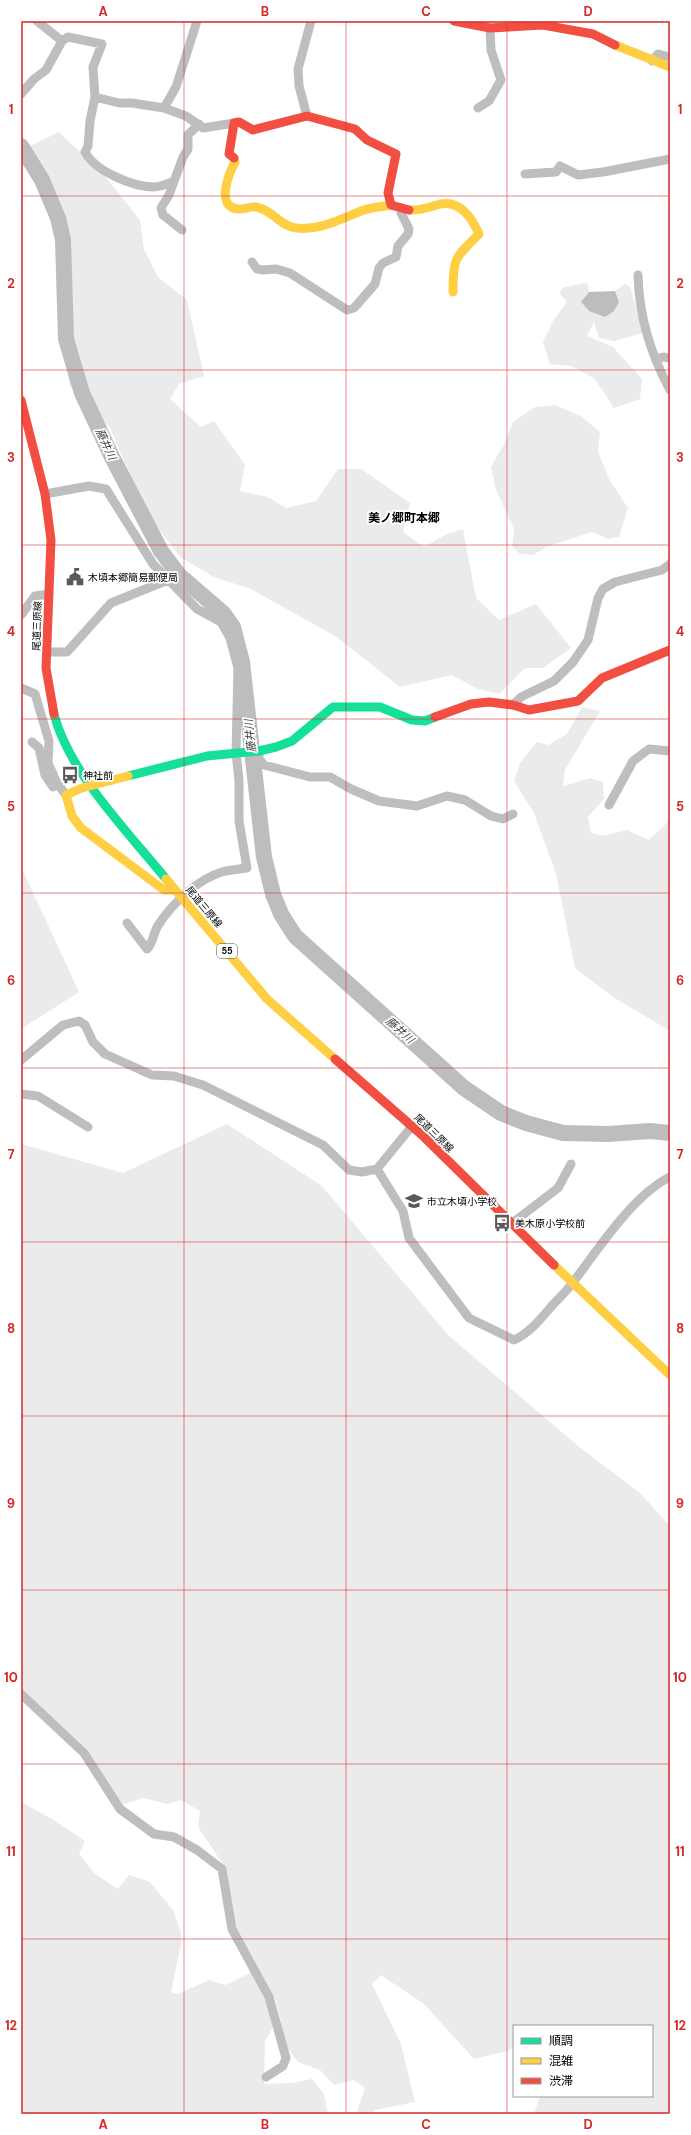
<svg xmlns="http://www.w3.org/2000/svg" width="691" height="2135" font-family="'DM Sans','Noto Sans JP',sans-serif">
  <rect width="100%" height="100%" fill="#fff"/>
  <path fill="#ebebeb" d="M59,132L103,174L140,220L144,249L158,277L187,300L204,376L179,384L170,399L201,427L214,421L245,465L240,491L268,497L286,508L316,501L338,469H361L410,503L403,532L424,547L447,534L463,529L476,598L499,620L536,604L571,648L543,668H525L499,694L478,689L452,675L400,687L335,636L251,589L214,577L180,557L156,525L133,482L110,428L70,386L58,331V247L55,193L26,148Z
    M587,283L589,292L581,302L589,311L619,302L615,291L625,284L630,287L643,333L614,341L599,338L594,322L587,336L613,347L642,379L640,399L614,408L595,379L571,366L550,364L543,342L553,321L567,302L559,293L564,287Z
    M556,405L582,417L600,432L598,451L609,479L628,508L619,537L608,539L592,532L546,547L533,555L520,554L512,546L514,529L496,490L491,467L504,444L513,422L535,407Z
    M582,707L600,711L565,770L563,786L590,778L603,782L604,799L588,817L591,833L603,836L627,830L649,840L667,823L670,807V1031L613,997L575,968L556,874L534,813L514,781L520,763L537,742L548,745L567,734Z
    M22,869L79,992L21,1029V870Z
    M227,1124L322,1186L448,1335L578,1446L640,1493L670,1526V2114H534L540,2096H652V2026H514V2047L507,2051L474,2059L424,2004L381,1975L372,1984L401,2044L415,2102L375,2110L372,2114H356L365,2088L354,2080L334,2085L320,2070L298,2062L286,2046L276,2001L234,1923L227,1870L198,1827L200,1811L181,1800L168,1804L143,1798L121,1805L87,1749L21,1689V1144L123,1173Z
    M21,1802L52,1819L85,1841L79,1854L94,1873L118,1889L129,1875L150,1882L173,1910L181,1932V1944L171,1992L178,1994L209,1980L225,1985L252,1972L267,2000L274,2025L265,2041L264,2084L292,2083L312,2079L324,2094L328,2114H21Z"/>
  <path fill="#bdbdbd" d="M615,291L619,302L614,311L605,317L589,311L581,302L589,292Z"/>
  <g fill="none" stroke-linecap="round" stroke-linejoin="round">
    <path stroke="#bdbdbd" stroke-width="16" d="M21,146L42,180L58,218L63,240L66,339L82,393L112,457L161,551L179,575L223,613L233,627L242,662L264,857L273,894L281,914L295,936L464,1088L501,1113L526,1123L563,1133L608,1134L650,1131L670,1133"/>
    <path stroke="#bebebe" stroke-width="9" d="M37,21L62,41
      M652,61L658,54L670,57
      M21,94L34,79L46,70L62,41L68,37L102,44L93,67L95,97L90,121L88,146L85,152C95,171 133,187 154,187C160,187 167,184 172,182
      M95,97L119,103H132L164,108L186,116L203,128L234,123
      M164,108L176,87L197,21
      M478,108L489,101L501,80L491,50L490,28
      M307,116L299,86L298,69L311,21
      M525,174L556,172L560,166L578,175L603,172L670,159
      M182,230L163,215L161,208L169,195L183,157L188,149V135L199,124
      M252,262L257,269L263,270L276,269L290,273L347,310L354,308L375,284L379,268L383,263L396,257L398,246L408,234L409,229L401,213L402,208
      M638,275C639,315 651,355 670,390
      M656,359L663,357L670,358
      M45,494L89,486L106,489L153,564L197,609L221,622L230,638L238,668L236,753L239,780V821L247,868C239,869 230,870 222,872C198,879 172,904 159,924C153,932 154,942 147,949L127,923
      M21,615L35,596L49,594
      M47,652H67L111,603L168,580
      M21,688L35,694L49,741L48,763L57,783L66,795
      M513,705L521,697L554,681L573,662L588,640L598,598L603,589L615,582L662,570L670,564
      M32,742L39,748L45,775L53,787
      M259,751V759L264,765L310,777H330L351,789L379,801L417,806L447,796L465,800L491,816L503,819L513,814
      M609,805L633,761L649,749L670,751
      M21,1060L63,1025L79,1021L85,1025L93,1042L105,1054L152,1075L174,1076L203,1085L323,1145L349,1170L362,1172L377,1169
      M21,1094L38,1096L88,1127
      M412,1126L377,1169L403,1211L409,1238L469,1318L514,1340C529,1333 539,1321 550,1308C558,1299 567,1291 574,1281C599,1248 633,1195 670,1177
      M511,1224L558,1188L571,1164
      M21,1694L84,1753L120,1809L154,1834L174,1837L197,1850L222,1869L232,1929L269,1997L286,2058L283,2066L266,2077"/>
    <path stroke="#16e098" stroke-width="9" d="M54,714C69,773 129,833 166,879
      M128,776L207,756L259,751L276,747L292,741L333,707H380L412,720L425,721L435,717"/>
    <path stroke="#ffcf43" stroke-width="9" d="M615,45L670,67
      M234,158L235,162C229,173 215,207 238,209C244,210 250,206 256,207C271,209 280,226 296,228C320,231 342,218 364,210C372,207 382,207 391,205
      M409,210C421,211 429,207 440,204C460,200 472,218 479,234C455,258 453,257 453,292
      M128,776L82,788L66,795L72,816L81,828L164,890H175
      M166,879L267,999L335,1059
      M554,1265L670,1375"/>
    <path stroke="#f24e42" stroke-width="9" d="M454,21L490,28L543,25L593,34L615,45
      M234,158L229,154L234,123L239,122L253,130L307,116L355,129L367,140L396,154L388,193L391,205L409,210
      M21,400L45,494L51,540L46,668L54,714
      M435,717L471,704L489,702L513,705L529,710L578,701L602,678L670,650
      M335,1059L422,1135L554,1265"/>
  </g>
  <path fill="none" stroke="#d62828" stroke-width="1" stroke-opacity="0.55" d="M184,21V2114M346,21V2114M507,21V2114M21,196H670M21,370H670M21,545H670M21,719H670M21,893H670M21,1068H670M21,1242H670M21,1416H670M21,1590H670M21,1764H670M21,1939H670"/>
  <defs>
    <g id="civic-bare" transform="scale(1.38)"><path d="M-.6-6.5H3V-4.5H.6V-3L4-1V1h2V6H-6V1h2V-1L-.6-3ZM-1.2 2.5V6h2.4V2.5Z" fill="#595959" stroke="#fff" stroke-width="2.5" paint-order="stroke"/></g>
    <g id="bus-bare" transform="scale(1.38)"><path d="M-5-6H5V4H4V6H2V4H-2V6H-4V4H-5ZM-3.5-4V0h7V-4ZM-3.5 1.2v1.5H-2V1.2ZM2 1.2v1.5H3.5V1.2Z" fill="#595959" stroke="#fff" stroke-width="2.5" paint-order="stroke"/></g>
    <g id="school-bare" transform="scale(1.38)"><path d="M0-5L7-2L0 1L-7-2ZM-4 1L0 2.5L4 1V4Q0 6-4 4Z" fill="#595959" stroke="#fff" stroke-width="2.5" paint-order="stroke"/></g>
  </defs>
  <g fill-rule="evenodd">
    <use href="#civic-bare" x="75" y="577"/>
    <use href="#bus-bare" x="70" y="775"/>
    <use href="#school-bare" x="414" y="1201"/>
    <use href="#bus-bare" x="502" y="1223"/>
  </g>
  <g text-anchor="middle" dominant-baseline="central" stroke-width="3.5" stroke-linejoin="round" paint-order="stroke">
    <rect fill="#fff" stroke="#4c4c4c" stroke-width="1" x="217" y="944" width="20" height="14" rx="3"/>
    <g font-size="9" font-weight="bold" fill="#000">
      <text x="227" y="951">55</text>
    </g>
    <g font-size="10" fill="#000" stroke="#fff" text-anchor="start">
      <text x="88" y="577">木頃本郷簡易郵便局</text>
      <text x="83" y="775">神社前</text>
      <text x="427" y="1201">市立木頃小学校</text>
      <text x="515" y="1223">美木原小学校前</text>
    </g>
    <g font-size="10" fill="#000" stroke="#fff">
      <text transform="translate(37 626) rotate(-88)">尾道三原線</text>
      <text transform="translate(204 907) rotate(50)">尾道三原線</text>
      <text transform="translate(434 1133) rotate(44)">尾道三原線</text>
    </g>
    <g font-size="11" font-style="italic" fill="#424242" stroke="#fff">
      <text transform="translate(106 444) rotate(65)">藤井川</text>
      <text transform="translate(250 736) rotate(-96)">藤井川</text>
      <text transform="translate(400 1030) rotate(42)">藤井川</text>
    </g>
    <g font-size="12" font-weight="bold" fill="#000" stroke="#fff">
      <text x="404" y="518">美ノ郷町本郷</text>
    </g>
  </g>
  <rect width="691" height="2135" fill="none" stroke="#ffffff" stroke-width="44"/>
  <rect x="513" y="2025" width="140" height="72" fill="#ffffff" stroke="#999999"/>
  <rect x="521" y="2038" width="20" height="6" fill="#16e098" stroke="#999999"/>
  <text x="549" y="2045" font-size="12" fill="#000000">順調</text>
  <rect x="521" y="2058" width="20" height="6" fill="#ffcf43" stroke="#999999"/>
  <text x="549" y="2065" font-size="12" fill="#000000">混雑</text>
  <rect x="521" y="2078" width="20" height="6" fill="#f24e42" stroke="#999999"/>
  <text x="549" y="2085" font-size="12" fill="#000000">渋滞</text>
  <rect x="22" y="22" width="647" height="2091" fill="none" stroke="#d62828" stroke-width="1.5"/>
  <g font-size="13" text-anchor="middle" font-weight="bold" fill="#d62828">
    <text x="103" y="16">A</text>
    <text x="265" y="16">B</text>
    <text x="426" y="16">C</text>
    <text x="588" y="16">D</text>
    <text x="11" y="114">1</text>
    <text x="680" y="114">1</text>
    <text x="11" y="288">2</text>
    <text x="680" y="288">2</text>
    <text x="11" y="462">3</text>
    <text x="680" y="462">3</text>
    <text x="11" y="636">4</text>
    <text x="680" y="636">4</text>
    <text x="11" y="811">5</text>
    <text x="680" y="811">5</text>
    <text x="11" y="985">6</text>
    <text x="680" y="985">6</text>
    <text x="11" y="1159">7</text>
    <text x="680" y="1159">7</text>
    <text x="11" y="1333">8</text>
    <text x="680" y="1333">8</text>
    <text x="11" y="1508">9</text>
    <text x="680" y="1508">9</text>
    <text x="11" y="1682">10</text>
    <text x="680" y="1682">10</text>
    <text x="11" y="1856">11</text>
    <text x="680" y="1856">11</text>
    <text x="11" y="2030">12</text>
    <text x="680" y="2030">12</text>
    <text x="103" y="2129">A</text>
    <text x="265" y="2129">B</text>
    <text x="426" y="2129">C</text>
    <text x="588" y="2129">D</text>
  </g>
</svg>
